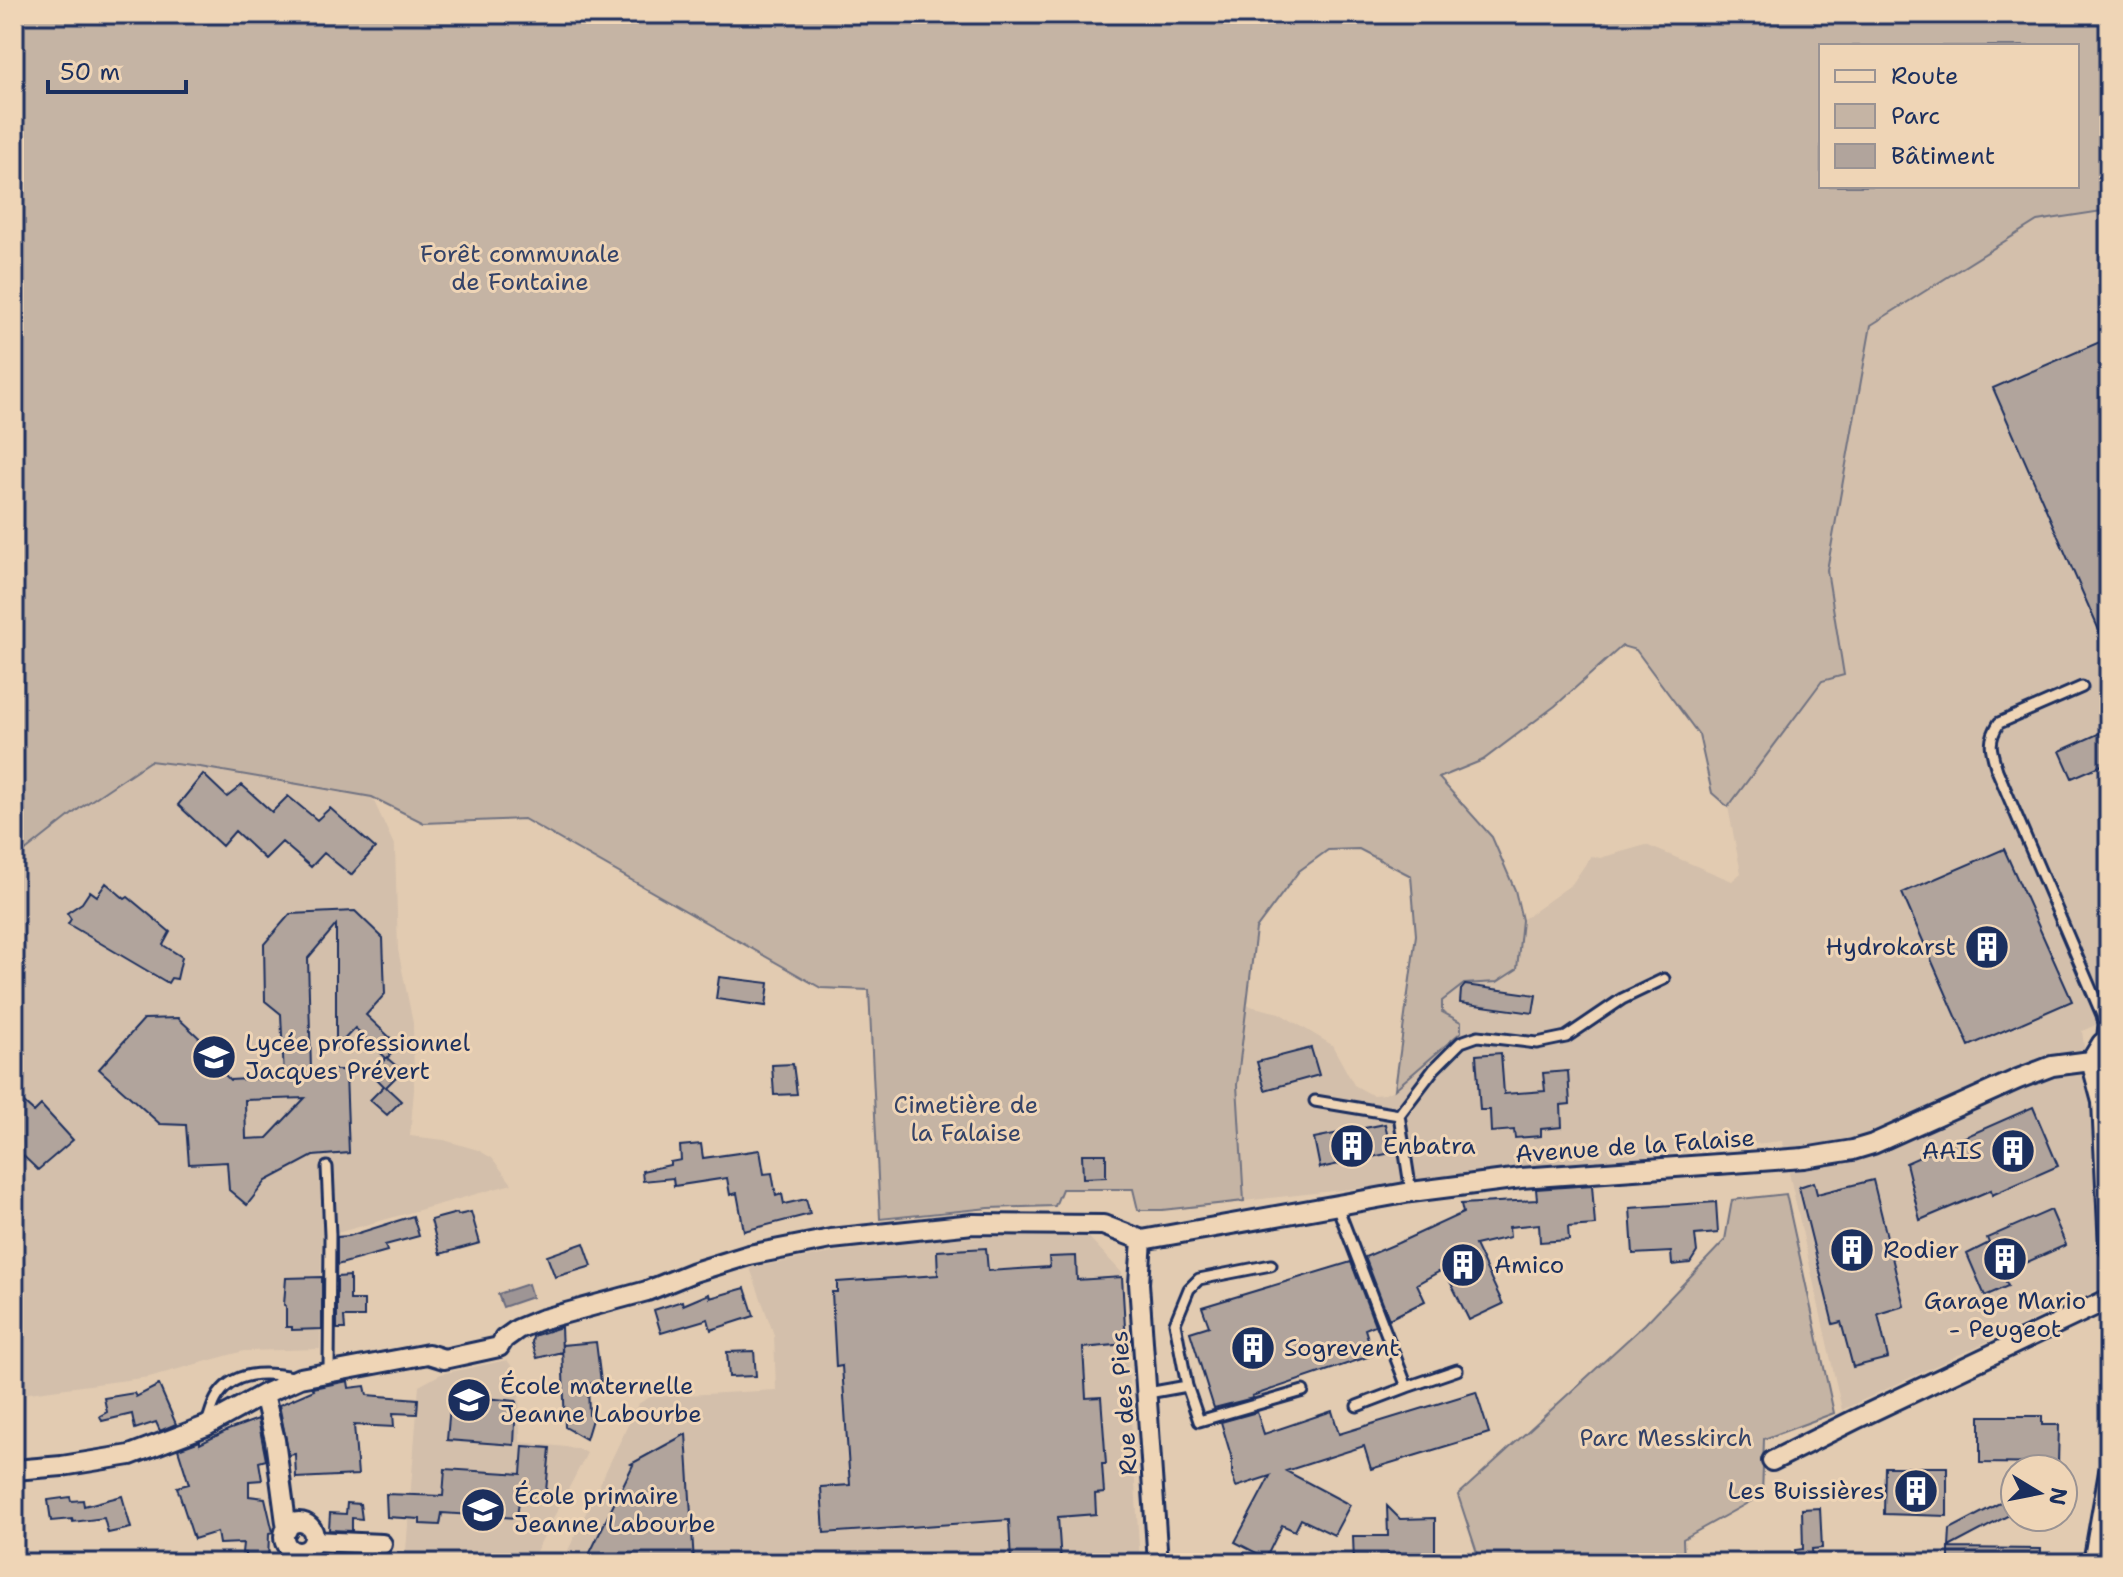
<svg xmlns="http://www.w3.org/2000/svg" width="2123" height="1577" font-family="'Shantell Sans',sans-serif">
  <rect width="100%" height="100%" fill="#e2cbb1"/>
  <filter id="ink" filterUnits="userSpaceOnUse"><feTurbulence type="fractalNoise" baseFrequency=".0125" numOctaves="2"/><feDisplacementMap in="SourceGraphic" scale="16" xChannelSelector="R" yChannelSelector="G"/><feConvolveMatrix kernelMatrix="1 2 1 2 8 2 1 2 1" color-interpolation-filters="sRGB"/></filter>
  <g filter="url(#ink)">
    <path fill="#d3bfab" d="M2109,210V1019L2082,1031L2101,1175V1288L1842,1410L1782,1141L1244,1201L1237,1085L1246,1005L1279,1013L1332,1045L1354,1085L1372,1095L1385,1094L1395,1089L1461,1032V1022L1442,1012V1002L1464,984L1497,982L1517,969L1522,920L1572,884L1591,856L1600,858L1646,845L1732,881L1741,873L1728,807L1822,681L1844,675L1827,570L1871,325L2037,221Z
      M150,761L200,767L372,797L395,847L398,950L413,1023L414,1090L410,1136L444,1140L478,1150L492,1158L512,1184L337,1233L322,1234L320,1349L244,1351L149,1377L14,1395V860L80,808Z
      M1085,1233L1122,1273L1140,1563H562L638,1404L650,1397L776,1390L774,1335L750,1268L836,1252L940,1239Z
      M507,1360L519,1376L520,1442L575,1448L587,1453L530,1563H405L419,1386L441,1374Z"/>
    <path fill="#c5b4a4" stroke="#707281" stroke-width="2" fill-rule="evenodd" d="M14,14H2109V210L2037,221L1871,325L1827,570L1844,675L1822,681L1728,807L1712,793L1699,735L1636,650L1622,646L1555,706L1483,760L1439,778L1492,837L1515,890L1522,920L1517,969L1497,982L1464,984L1442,1001V1012L1461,1022V1032L1395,1089L1416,935L1411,876L1359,849L1328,850L1299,871L1256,929L1237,1085L1244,1201L1162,1210H1138L1133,1189H1062L1055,1206L989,1208L880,1219L869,990L821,988L524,819L424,823L372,797L200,767L150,761L80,808L14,860ZM1821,46H2077V186H1821Z
      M1786,1194L1834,1413L1764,1439L1762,1495L1683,1539L1684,1563H1478V1556L1458,1495L1645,1324L1725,1240L1732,1200Z"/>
    <path fill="#9e9595" stroke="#6a6c7f" stroke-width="2" d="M528,1284L532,1297L503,1307L498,1294Z"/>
    <path fill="#b1a49c" stroke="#1b2f5e" stroke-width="2" fill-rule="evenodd" d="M2109,338V653L1993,388Z
      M2109,729V762L2072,778L2060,751Z
      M203,774L227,797L242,785L272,812L288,796L317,820L330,808L375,848L351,875L324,853L311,867L282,842L265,859L235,831L222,846L178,805Z
      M2004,849L2072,1001L1969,1046L1902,893Z
      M106,883L125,899L128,897L170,932L163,945L182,957L177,979L171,978L168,983L68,924L71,919L67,913L82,903L90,891L97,896Z
      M355,911L383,938L385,994L366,1015L399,1046L387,1058L402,1071L386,1087L401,1101L387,1115L370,1100L384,1086L372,1074L386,1058L355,1028L336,1048V925L308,958L311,1070H341L346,1074L349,1153L313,1156L266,1181L247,1205L229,1190L227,1162L189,1164L186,1125L160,1124L99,1069L144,1019L178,1018L220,1057L214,1064L230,1080L284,1077L281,1014L265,1001L264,944L290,914ZM305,1098L267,1138L246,1139L245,1100Z
      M719,977L769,983L766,1006L716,999Z
      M1465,985L1536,995L1533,1013L1460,1003L1461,990Z
      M1311,1048L1319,1075L1265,1090L1257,1062Z
      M1501,1053L1504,1094L1545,1091L1543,1073L1568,1071L1570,1104L1561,1105L1562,1127L1541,1129V1136L1515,1138L1514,1130L1491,1132L1490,1110H1480L1476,1055Z
      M793,1064L797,1094L774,1095L772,1065Z
      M14,1094L34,1112L41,1105L73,1140L38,1170L14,1147Z
      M2033,1107L2058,1166L1992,1195L1991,1190L1920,1220L1906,1163Z
      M1385,1124L1391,1153L1320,1168L1314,1138Z
      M701,1144L703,1158L760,1150L764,1174L772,1173L776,1196L782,1194L784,1204L806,1199L810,1214L744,1231L737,1193L730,1195L727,1178L674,1186L673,1178L643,1181L642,1171L670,1165V1162L681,1160L680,1146Z
      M1082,1154H1106V1177L1083,1178Z
      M1873,1180L1904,1306L1878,1314L1888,1358L1853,1367L1841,1322L1833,1324L1799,1187L1814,1182L1817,1194Z
      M1592,1185L1595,1225L1568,1227L1569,1240L1540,1242L1539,1224L1509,1227L1510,1237L1475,1245L1503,1304L1469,1320L1444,1269L1417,1284L1425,1301L1389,1319L1365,1257L1398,1243L1463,1213L1461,1204L1537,1200L1536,1189Z
      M1716,1202L1718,1233L1695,1235L1697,1252L1690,1263L1672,1265L1671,1252L1633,1254L1630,1208Z
      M2051,1210L2066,1245L2002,1273L2008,1286L1985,1296L1967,1254L1989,1243L1987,1238Z
      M471,1212L480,1243L440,1254L431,1220L457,1213L458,1215Z
      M413,1216L419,1236L385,1245L387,1251L337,1265V1237L349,1236Z
      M584,1243L592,1266L555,1277L547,1256Z
      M986,1248L988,1271L1050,1267L1049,1257L1076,1256L1077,1280L1122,1277L1126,1344L1083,1348L1086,1398L1101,1397L1106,1464H1102L1104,1493L1095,1494L1096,1514L1058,1517L1061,1563H1011L1009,1520L824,1533L821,1487L850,1485L842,1366L836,1367L832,1292H837V1282L938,1275L937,1251Z
      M1351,1262L1375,1325L1365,1329L1373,1355L1252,1396L1253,1398L1214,1408L1190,1332L1209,1326L1202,1307Z
      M350,1276V1300H364V1317H344L345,1329H337V1277Z
      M322,1277V1329L292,1330V1327H286V1306L284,1305L286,1278Z
      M745,1288L754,1316L711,1330L708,1319L661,1333L654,1310L682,1301L683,1305L709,1294L710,1298Z
      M561,1327L562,1352L537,1358L532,1343L533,1336Z
      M596,1342L601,1382L588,1384L589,1415L593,1416L586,1439L565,1427L562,1345Z
      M754,1351L756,1376L729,1377L727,1352Z
      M348,1381L349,1388L365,1386L367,1395L418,1399L417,1414L393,1413L394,1427L354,1425L358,1475L296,1478L295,1454L289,1455L279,1405L314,1390L313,1388Z
      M159,1385L176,1424L160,1431L156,1422L135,1429L132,1414L102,1421L100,1416L107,1412L104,1398L134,1393L136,1397Z
      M1476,1392L1489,1433L1371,1469L1364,1446L1286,1471L1350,1505L1334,1535L1301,1519L1295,1531L1282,1525L1266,1558L1235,1542L1270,1476L1236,1487L1232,1474V1459L1221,1422L1257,1412L1264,1434L1332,1411L1339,1434Z
      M451,1395L516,1401L514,1445L447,1440Z
      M1980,1416H2042V1425H2059L2058,1464L1980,1463Z
      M258,1419L266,1460L259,1462L262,1480L249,1481V1496L265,1498L273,1532L269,1533L268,1563H245V1553H242L243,1543L219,1544L217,1532L194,1539L177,1487L189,1484L178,1449L200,1441V1444L228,1430Z
      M686,1434L694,1563H585L633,1465L631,1464Z
      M523,1446L550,1448L545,1502L519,1500L517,1518L442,1513L440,1525L420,1524V1519L387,1517L386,1494L443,1496L445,1469L521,1474Z
      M1885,1467H1947V1516L1884,1514Z
      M2015,1495V1512L1949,1547L1950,1529Z
      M122,1496L131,1528L108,1533L104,1518L73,1522L72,1519L51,1521L48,1500L70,1497L71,1501L83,1500L84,1506Z
      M347,1503L360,1504L362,1519L352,1518V1531L329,1530L330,1513L346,1514Z
      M1387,1506L1400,1519L1435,1518V1553L1397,1554L1388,1555V1563H1354L1353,1536H1388Z
      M1820,1508L1822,1548L1812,1549L1813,1563H1796L1795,1550L1803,1549L1802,1509Z
      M1949,1548L2041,1549L2040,1563H1949Z
      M327,1554L350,1555L349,1563H326Z"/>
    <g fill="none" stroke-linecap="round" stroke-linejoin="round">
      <g stroke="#1b2f5e" stroke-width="15">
        <path id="service" d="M2082,687L1999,723C1987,742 1991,750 1997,770L2102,1015L2104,1024L2102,1043
          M1315,1101L1399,1115
          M327,1167L330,1235L329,1372
          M1411,1192L1399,1115L1434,1069L1461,1042L1478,1036L1537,1043L1566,1037L1622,999L1664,979
          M1337,1206L1407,1387L1457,1370
          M1187,1386L1199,1421L1303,1391
          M1148,1393L1187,1386L1175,1323L1189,1289L1199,1279L1271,1265
          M1357,1406L1407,1387
          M207,1423C210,1415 212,1406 216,1399C232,1370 265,1372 293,1377"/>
      </g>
      <g stroke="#1b2f5e" stroke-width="24">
        <path id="minor" d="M2091,1061L2102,1102L2109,1248
          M1142,1240L1411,1192L1521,1178L1804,1158L1853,1150L1873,1144L2018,1079L2052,1066L2091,1061L2102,1043L2109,1040
          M1142,1240L1139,1283L1158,1563
          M264,1394L275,1440L287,1530
          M1772,1461L1856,1419L2109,1299
          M14,1470L62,1466L130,1455L206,1426L264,1394L300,1378L428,1354L444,1359L499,1347L504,1339L518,1329L540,1320L647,1291L694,1272L749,1255L831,1239L973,1224L1103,1225L1142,1240
          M284 1537a15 15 0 1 1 30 0a15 15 0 1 1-30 0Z
          M314,1541L382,1544
          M2093,1563L2109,1472"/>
      </g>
      <use href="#service" stroke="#efd5b6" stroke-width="9"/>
      <use href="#minor" stroke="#efd5b6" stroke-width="18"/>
    </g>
  </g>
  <defs>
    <g id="building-disc" transform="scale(2.3)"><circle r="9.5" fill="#1b2f5e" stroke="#efd5b6"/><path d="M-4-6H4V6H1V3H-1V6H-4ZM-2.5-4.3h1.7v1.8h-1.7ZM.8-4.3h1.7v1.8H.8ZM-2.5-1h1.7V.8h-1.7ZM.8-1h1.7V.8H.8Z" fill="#fff"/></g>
    <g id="school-disc" transform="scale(2.3)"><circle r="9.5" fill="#1b2f5e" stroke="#efd5b6"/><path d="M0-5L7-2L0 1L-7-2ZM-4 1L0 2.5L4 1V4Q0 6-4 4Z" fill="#fff"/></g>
  </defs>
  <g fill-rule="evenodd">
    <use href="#building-disc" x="1987" y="947"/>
    <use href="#school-disc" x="214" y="1057"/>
    <use href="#building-disc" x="1352" y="1146"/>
    <use href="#building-disc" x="2013" y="1151"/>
    <use href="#building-disc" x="1852" y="1250"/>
    <use href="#building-disc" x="2005" y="1259"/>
    <use href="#building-disc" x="1463" y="1265"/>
    <use href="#building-disc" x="1253" y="1348"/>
    <use href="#school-disc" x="469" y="1400"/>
    <use href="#building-disc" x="1916" y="1491"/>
    <use href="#school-disc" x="483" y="1510"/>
  </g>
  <g text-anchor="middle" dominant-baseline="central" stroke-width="6" stroke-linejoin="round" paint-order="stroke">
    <g font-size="24" fill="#344368" stroke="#efd5b6">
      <text x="520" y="254">Forêt communale<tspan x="520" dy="28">de Fontaine</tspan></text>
      <text x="966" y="1105">Cimetière de<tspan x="966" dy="28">la Falaise</tspan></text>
      <text x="1666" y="1438">Parc Messkirch</text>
    </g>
    <g font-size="24" fill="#1b2f5e" stroke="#efd5b6" text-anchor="start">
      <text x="1956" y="947" text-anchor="end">Hydrokarst</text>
      <text x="245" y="1043">Lycée professionnel<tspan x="245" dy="28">Jacques Prévert</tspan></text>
      <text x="1383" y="1146">Enbatra</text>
      <text x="1982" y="1151" text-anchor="end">AAIS</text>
      <text x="1883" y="1250">Rodier</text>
      <text x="1494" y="1265">Amico</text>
      <text x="2005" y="1301" text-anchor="middle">Garage Mario<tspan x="2005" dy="28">- Peugeot</tspan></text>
      <text x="1284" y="1348">Sogrevent</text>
      <text x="500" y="1386">École maternelle<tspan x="500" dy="28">Jeanne Labourbe</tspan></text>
      <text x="1885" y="1491" text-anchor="end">Les Buissières</text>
      <text x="514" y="1496">École primaire<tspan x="514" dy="28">Jeanne Labourbe</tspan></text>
    </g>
    <g font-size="24" fill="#1b2f5e" stroke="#efd5b6">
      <text transform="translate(1635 1146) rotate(-4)">Avenue de la Falaise</text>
      <text transform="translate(1124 1403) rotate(-94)">Rue des Pies</text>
    </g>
  </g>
  <rect width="2123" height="1577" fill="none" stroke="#efd5b6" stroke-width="48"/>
  <rect x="24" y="24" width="2075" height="1529" fill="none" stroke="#1b2f5e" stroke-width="3" filter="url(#ink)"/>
  <rect x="1819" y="44" width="260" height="144" fill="#efd5b6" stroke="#9a9393" stroke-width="2"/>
  <rect x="1835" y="70" width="40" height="12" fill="#efd5b6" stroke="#9a9393" stroke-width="2"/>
  <text x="1891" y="84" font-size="24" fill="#1b2f5e">Route</text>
  <rect x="1835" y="104" width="40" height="24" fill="#c5b4a4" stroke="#9a9393" stroke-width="2"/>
  <text x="1891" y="124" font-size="24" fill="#1b2f5e">Parc</text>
  <rect x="1835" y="144" width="40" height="24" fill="#b1a49c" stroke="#9a9393" stroke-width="2"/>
  <text x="1891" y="164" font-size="24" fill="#1b2f5e">Bâtiment</text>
  <g transform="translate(2039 1493) rotate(100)"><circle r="38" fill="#efd5b6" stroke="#9a9393" stroke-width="2"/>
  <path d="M0-6L14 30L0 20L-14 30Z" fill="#1b2f5e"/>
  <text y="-12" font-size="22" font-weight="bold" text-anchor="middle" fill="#1b2f5e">N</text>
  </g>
  <path d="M48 80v12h138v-12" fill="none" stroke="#1b2f5e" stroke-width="4"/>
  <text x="60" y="80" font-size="24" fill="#1b2f5e" stroke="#efd5b6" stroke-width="6" paint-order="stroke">50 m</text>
</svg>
